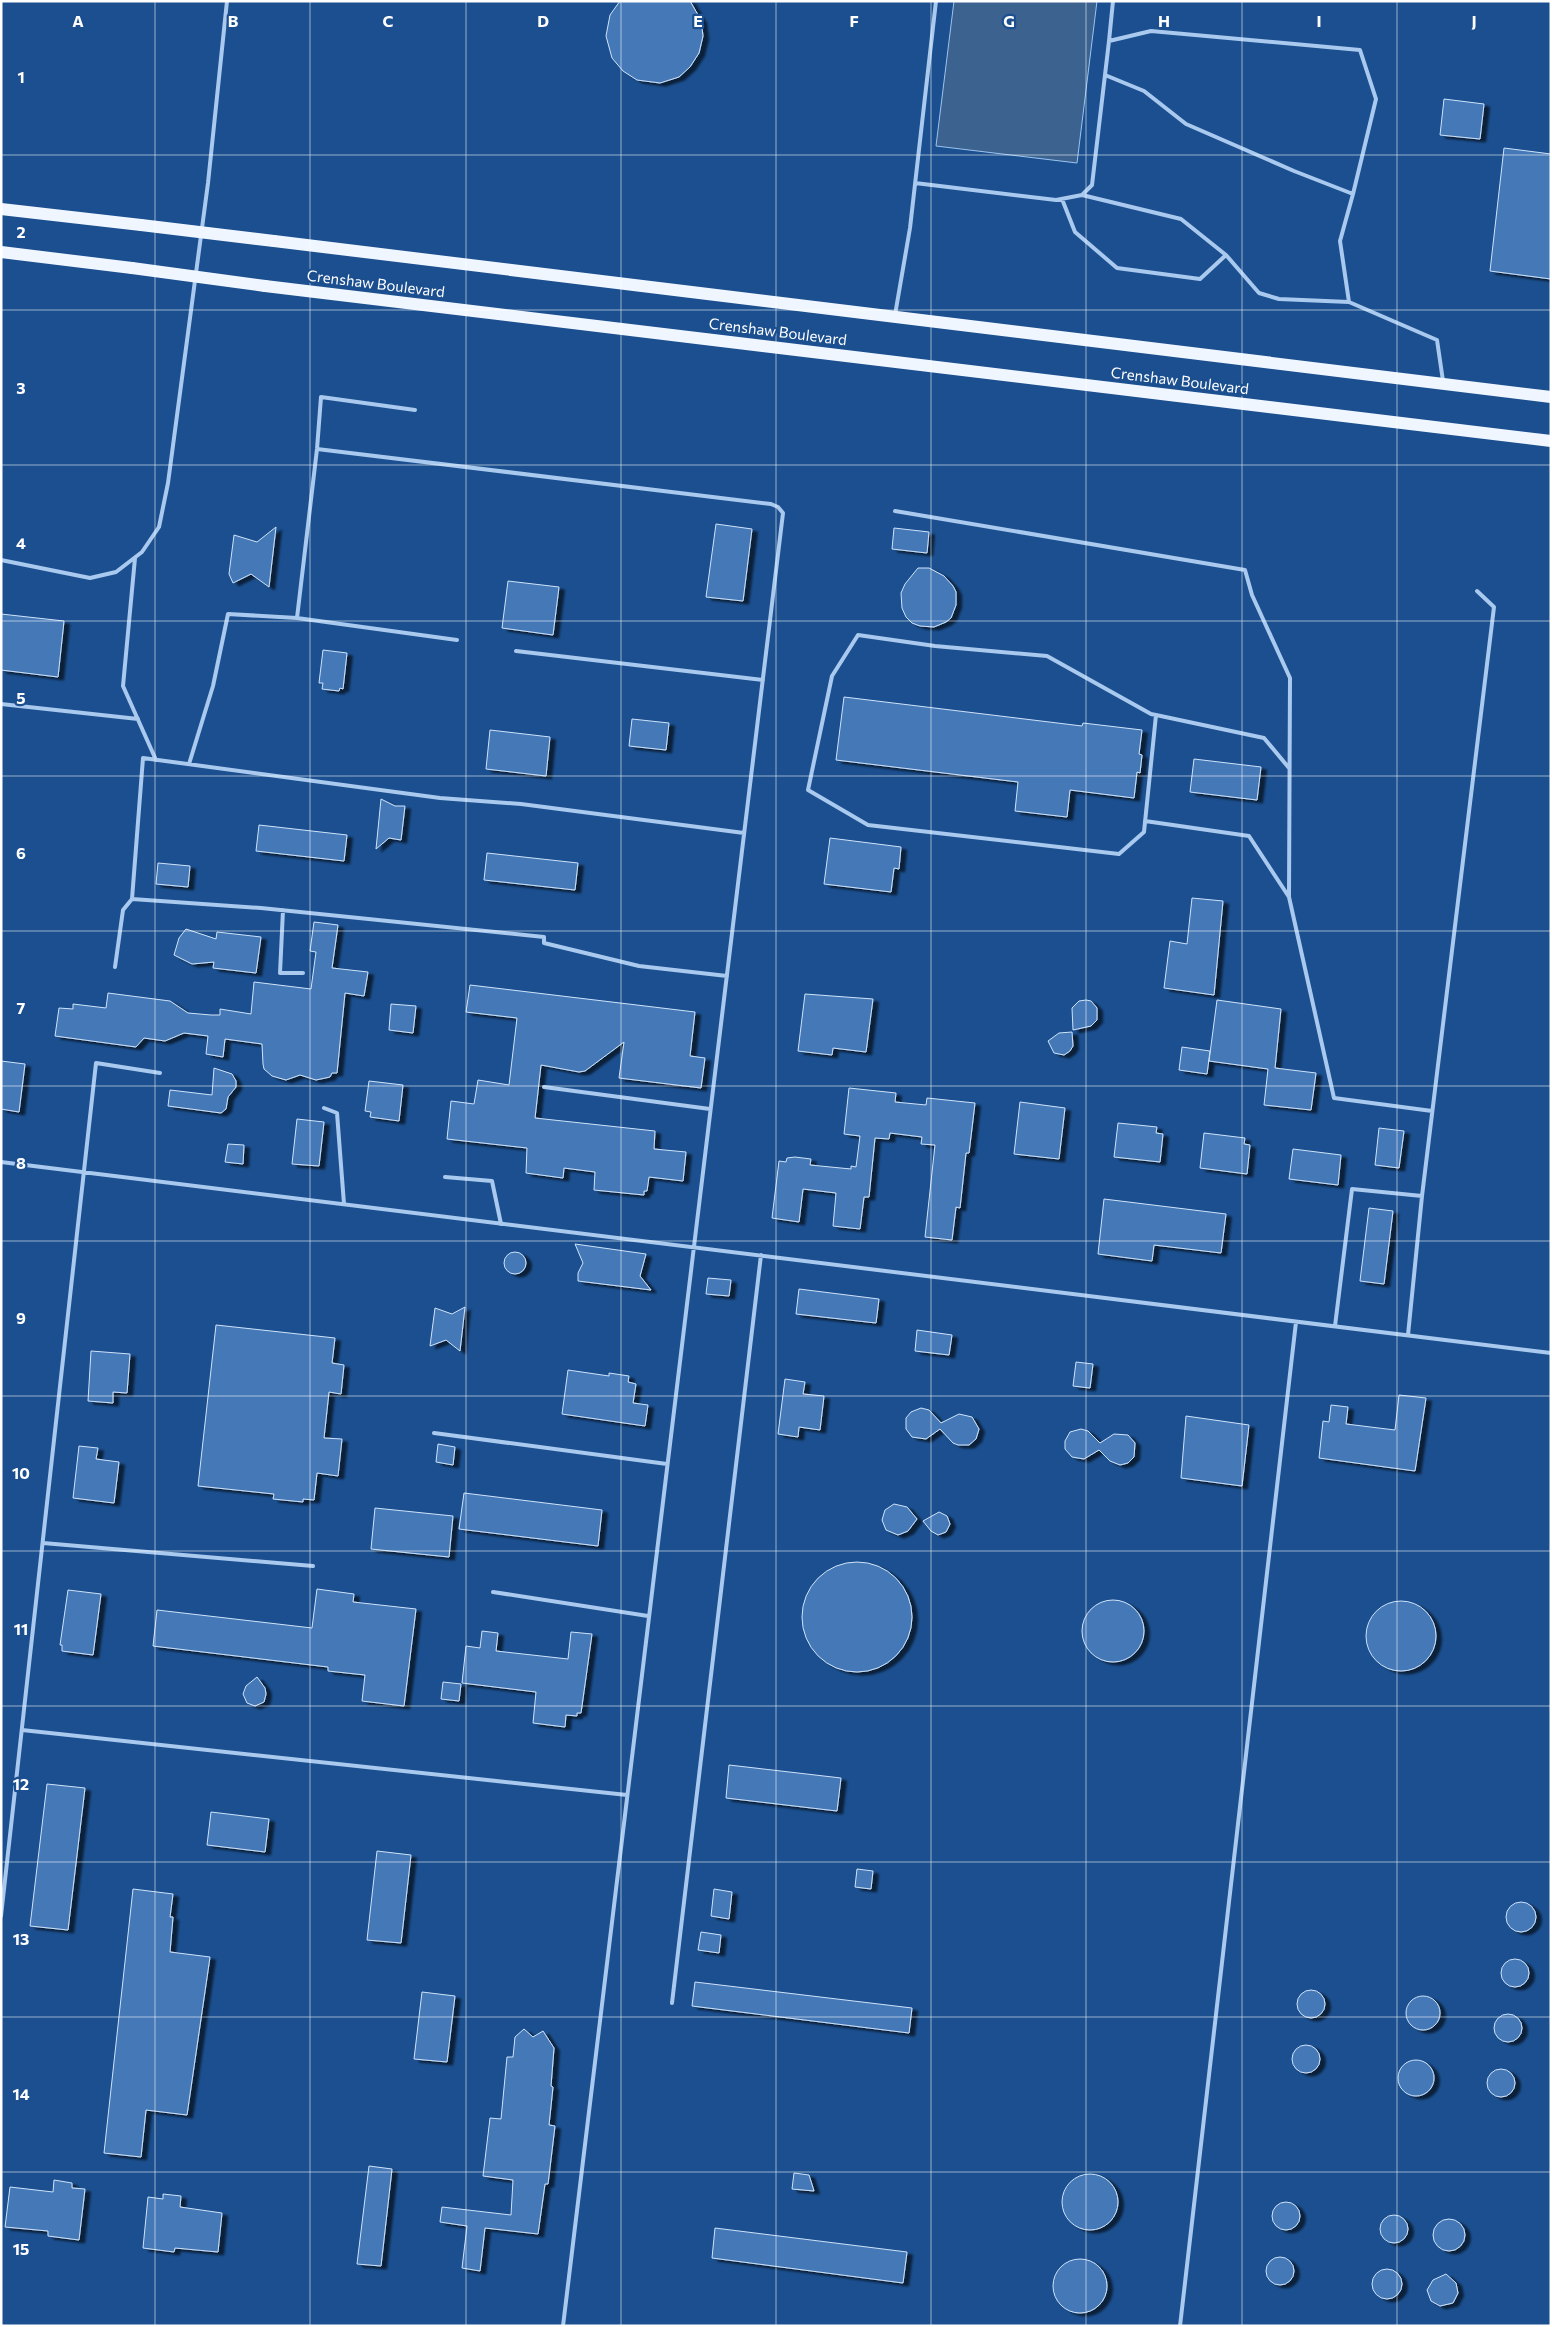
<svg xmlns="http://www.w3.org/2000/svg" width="1552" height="2327" font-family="Commissioner,sans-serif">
  <defs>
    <filter id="shadow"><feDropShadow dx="5.5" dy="3" stdDeviation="1" flood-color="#0009"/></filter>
  </defs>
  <rect width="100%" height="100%" fill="#1b4f8f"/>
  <path fill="#3c6290" stroke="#9cc4f0" d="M954,1H1097L1077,163L936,146Z"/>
  <path fill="#4478b7" stroke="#cfe3fa" filter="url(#shadow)" d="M620,1H690L701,20L703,36L699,53L690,67L679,77L660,83L637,80L623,71L612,58L606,36L610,15Z
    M1444,99L1484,104L1480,139L1440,135Z
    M1504,148L1551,154V279L1490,271Z
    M716,524L752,529L743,601L706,597Z
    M276,527L269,587L251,574L233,583L229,574L234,535L257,542Z
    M894,528L929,532L927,553L892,549Z
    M918,568H929L944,576L953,586L956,592V605L951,618L946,622L934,627L920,626L912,623L906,617L902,608L901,593L905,584Z
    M508,581L559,587L553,635L502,628Z
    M1,614L64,621L58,677L1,670Z
    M323,650L347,653L343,689L340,688L339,691L322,689L323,683H319Z
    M844,697L1082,726L1083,723L1142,730L1139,754L1142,755L1140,773L1137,772L1134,798L1070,790L1067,817L1015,811L1018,782L836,760Z
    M632,719L669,723L666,750L629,746Z
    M490,730L550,737L546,776L486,769Z
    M1194,759L1261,767L1257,800L1190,792Z
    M381,799L395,806H405L401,840L389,838L376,849Z
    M259,825L347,835L344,861L256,851Z
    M830,838L901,847L899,869L894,868L891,892L824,884Z
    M487,853L578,863L575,890L484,880Z
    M158,863L190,866L188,887L156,884Z
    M1192,898L1223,901L1214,995L1164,988L1170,941L1187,944Z
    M314,922L338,925L332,968L368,972L364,996L345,993L337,1073H332L330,1077L316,1080L300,1075L286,1080L272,1076L264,1069L263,1064L262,1044L225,1039L223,1057L206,1054L208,1036L184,1033L165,1041L144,1038L136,1047L55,1036L59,1008L73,1009V1004L106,1008L108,993L170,1001L188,1013L211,1015H220V1009L251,1014L254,982L311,989L316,952L310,951Z
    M186,929L216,939L217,932L261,937L256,973L213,968L214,962L192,964L174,955L179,938Z
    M470,985L695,1012L690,1056L705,1058L701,1088L619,1078L624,1042L585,1071L579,1072L541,1065L535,1118L655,1131L654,1149L686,1152L683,1181L649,1177L647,1191H644V1195L594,1190L595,1172L564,1168L563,1178L526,1173L527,1148L447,1139L451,1101L474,1104L478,1080L509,1085L517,1018L466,1012Z
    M805,994L873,999L866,1052L833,1048L832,1055L798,1051Z
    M1086,1000L1091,1001L1097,1008V1020L1091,1026L1073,1030L1072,1008L1079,1001Z
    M1217,1000L1281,1009L1275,1068L1316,1073L1311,1110L1264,1105L1268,1069L1209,1061Z
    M391,1004L416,1006L413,1033L389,1030Z
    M1072,1032L1073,1046L1070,1051L1064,1055L1054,1053L1048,1041L1059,1033Z
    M1182,1047L1210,1051L1207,1074L1179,1070Z
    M1,1061L25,1064L19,1112L1,1109Z
    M214,1068L232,1074L236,1081V1087L228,1097L226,1109L221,1113L168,1106L170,1090L212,1095Z
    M369,1081L403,1085L399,1121L370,1117L371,1112L365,1111Z
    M849,1088L896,1093L895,1102L926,1105L927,1098L975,1103L969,1153H966L960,1208L956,1207L952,1240L925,1237L935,1145L921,1144L922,1137L890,1133L889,1139L875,1138L869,1197H864L860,1229L833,1226L836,1193L803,1189L799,1222L772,1218L779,1161L786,1162L787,1158L795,1157L811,1159L810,1165L851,1169V1166L856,1167L860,1136L844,1134Z
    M1020,1102L1065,1108L1059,1159L1014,1154Z
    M297,1119L324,1122L319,1166L292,1164Z
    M1118,1123L1157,1127L1156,1133L1163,1134L1160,1162L1114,1157Z
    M1379,1128L1404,1131L1399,1168L1375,1165Z
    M1204,1133L1245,1138L1244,1144L1250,1145L1247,1174L1200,1168Z
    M228,1144L244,1145L243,1164L225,1162Z
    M1293,1149L1341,1155L1338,1185L1289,1179Z
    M1104,1199L1226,1214L1221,1253L1154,1245L1152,1261L1098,1254Z
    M1369,1208L1393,1211L1384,1284L1360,1281Z
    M575,1244L646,1254L640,1276L651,1290L578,1281V1273L583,1263Z
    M504 1263a11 11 0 1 1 22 0a11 11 0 1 1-22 0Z
    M708,1278L731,1280L729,1296L706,1294Z
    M799,1289L879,1299L876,1323L796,1314Z
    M465,1307L460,1351L446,1340L430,1346L435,1308L452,1314Z
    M216,1325L335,1338L332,1363L344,1365L341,1394L329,1392L324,1438L342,1439L338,1476L317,1473L314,1500L303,1499V1502L273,1499L274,1494L198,1486Z
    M917,1330L952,1335L949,1355L915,1351Z
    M91,1351L130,1354L127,1393L113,1392V1403L88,1401Z
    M1076,1362L1093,1364L1090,1388L1073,1386Z
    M568,1370L609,1376V1373L629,1376L628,1382L636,1384L633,1403L648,1405L645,1426L562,1414Z
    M785,1379L805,1382L803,1394L824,1396L820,1430L799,1427L798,1437L778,1434Z
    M1399,1395L1426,1398L1415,1471L1319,1458L1323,1421L1329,1422L1331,1405L1348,1407L1346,1424L1395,1430Z
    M921,1408L929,1410L941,1423L959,1414L972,1417L979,1429L976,1439L969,1445H958L953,1443L940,1429L926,1439L912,1437L906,1429V1418L911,1412Z
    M1186,1416L1249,1425L1242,1486L1181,1478Z
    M1081,1429L1088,1431L1100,1443L1114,1434L1128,1435L1135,1443L1134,1457L1128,1463L1120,1465L1110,1461L1099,1450L1084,1459L1072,1457L1065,1449V1441L1070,1432Z
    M438,1444L455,1447L453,1465L436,1462Z
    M79,1446L98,1448L96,1459L119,1462L114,1503L73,1498Z
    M464,1493L602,1510L598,1546L459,1529Z
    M894,1504L907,1507L917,1519L908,1531L898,1535L886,1530L882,1520L885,1510Z
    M375,1508L453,1516L449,1557L371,1549Z
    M939,1512L947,1516L950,1524L946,1532L938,1535L931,1531L923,1521Z
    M802 1617a55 55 0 1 1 110 0a55 55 0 1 1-110 0Z
    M317,1589L354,1594L353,1602L416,1609L404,1706L362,1701L365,1675L328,1671V1667L153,1646L157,1610L312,1628Z
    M68,1590L101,1594L93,1655L62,1651V1645H60Z
    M1082 1631a31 31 0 1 1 62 0a31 31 0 1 1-62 0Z
    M1366 1636a35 35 0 1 1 70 0a35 35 0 1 1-70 0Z
    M482,1631L498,1633L496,1651L568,1659L571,1632L592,1634L581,1713H577V1716L566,1715L565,1727L533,1723L536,1692L462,1683L466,1646L480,1648Z
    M257,1677L265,1688L266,1694L264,1702L255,1706L247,1703L243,1694L246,1686Z
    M443,1682L461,1684L459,1701L441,1699Z
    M729,1765L841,1778L837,1811L726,1798Z
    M47,1784L85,1788L68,1930L30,1926Z
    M211,1812L269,1819L265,1852L207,1845Z
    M377,1851L411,1855L401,1943L367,1940Z
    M857,1869L873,1871L871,1889L855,1887Z
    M133,1889L173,1894L170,1917H173L170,1952L210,1957L187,2115L146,2110L141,2157L104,2153Z
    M714,1889L732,1892L729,1919L711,1916Z
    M1506 1917a15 15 0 1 1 30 0a15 15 0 1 1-30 0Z
    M701,1932L721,1935L719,1953L698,1950Z
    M1501 1973a14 14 0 1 1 28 0a14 14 0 1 1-28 0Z
    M695,1982L912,2008L909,2033L692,2006Z
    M1297 2004a14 14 0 1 1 28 0a14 14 0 1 1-28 0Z
    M422,1992L455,1996L447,2062L414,2059Z
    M1406 2013a17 17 0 1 1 34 0a17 17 0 1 1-34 0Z
    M1494 2028a14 14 0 1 1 28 0a14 14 0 1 1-28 0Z
    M524,2029L533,2037L543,2031L554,2048L551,2086L553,2087L549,2125L555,2126L548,2184H545L538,2234L485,2228L480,2271L462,2268L467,2226L440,2222L442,2207L511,2215L513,2180L483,2176L490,2118L501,2119L507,2057H513L515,2037Z
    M1292 2059a14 14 0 1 1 28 0a14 14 0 1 1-28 0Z
    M1398 2078a18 18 0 1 1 36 0a18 18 0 1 1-36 0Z
    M1487 2083a14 14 0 1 1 28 0a14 14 0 1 1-28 0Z
    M369,2166L392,2169L381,2266L357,2264Z
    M794,2173L809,2175L814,2191L792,2189Z
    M1062 2202a28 28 0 1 1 56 0a28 28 0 1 1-56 0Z
    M54,2180L72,2183V2188L85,2189L79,2240L48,2236V2231L5,2227L10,2187L53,2192Z
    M163,2194L181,2196L180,2207L222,2213L218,2252L175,2248L174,2252L143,2248L148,2197L163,2199Z
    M1272 2216a14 14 0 1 1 28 0a14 14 0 1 1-28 0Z
    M1380 2229a14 14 0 1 1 28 0a14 14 0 1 1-28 0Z
    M1433 2235a16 16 0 1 1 32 0a16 16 0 1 1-32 0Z
    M715,2228L907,2252L903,2283L712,2258Z
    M1266 2271a14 14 0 1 1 28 0a14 14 0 1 1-28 0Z
    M1053 2286a27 27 0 1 1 54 0a27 27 0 1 1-54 0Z
    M1372 2284a15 15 0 1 1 30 0a15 15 0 1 1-30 0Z
    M1446,2274L1456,2283L1458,2293L1453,2303L1440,2306L1431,2301L1427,2290L1433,2280Z"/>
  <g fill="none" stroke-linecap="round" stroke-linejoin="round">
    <path stroke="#a9c9ee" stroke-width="4" d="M1109,41L1113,1
      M915,183L1056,200L1082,195L1092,185L1109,41L1151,31L1360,50L1376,99L1353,194L1294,171L1186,124L1144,91L1105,75
      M1082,195L1181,219L1226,255L1259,293L1279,299L1349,302L1437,340L1443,381
      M1062,199L1075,232L1117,268L1200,279L1226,255
      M1349,302L1340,241L1353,194
      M895,315L910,228L936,1
      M317,449L771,504L778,507L783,513L563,2326
      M895,511L1245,570L1252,595L1290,678L1289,897L1334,1098L1432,1111
      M135,558L123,686L156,760
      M1,560L90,578L116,572L142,552L159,527L168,483L208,183L227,1
      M297,618L317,449L321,397L415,410
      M516,651L763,680
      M1,704L138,719
      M1156,715L1144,832L1119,854L868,825L808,790L832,676L858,635L935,646L1047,656L1151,714L1156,715L1264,738L1289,768
      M189,764L213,686L228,614L297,618L457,640
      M1145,821L1249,836L1289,897
      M132,899L261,908L544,937V943L639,966L727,976
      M283,910L280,973H303
      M115,967L123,910L132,899L143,758L440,798L521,804L744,833
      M544,1087L710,1109
      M324,1108L337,1113L344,1204
      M1,1162L1551,1353
      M445,1177L492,1181L501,1224
      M1335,1326L1352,1189L1422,1196
      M1408,1335L1422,1196L1494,607L1477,591
      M434,1433L667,1464
      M43,1543L313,1566
      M493,1592L648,1616
      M22,1730L627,1795
      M1,1916L96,1063L160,1073
      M672,2003L761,1255
      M1180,2326L1296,1322"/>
    <path stroke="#f0f6ff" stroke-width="12" d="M1,209L141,225
      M274,241L1551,397
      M1,252L132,268
      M265,286L1551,441"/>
    <path stroke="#f0f6ff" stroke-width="12" d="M141,225L274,241
      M132,268L265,286"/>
  </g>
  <path fill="none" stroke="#fff" stroke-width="1" stroke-opacity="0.55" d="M155,1V2326M310,1V2326M466,1V2326M621,1V2326M776,1V2326M931,1V2326M1086,1V2326M1242,1V2326M1397,1V2326M1,155H1551M1,310H1551M1,465H1551M1,621H1551M1,776H1551M1,931H1551M1,1086H1551M1,1241H1551M1,1396H1551M1,1551H1551M1,1706H1551M1,1862H1551M1,2017H1551M1,2172H1551"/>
  <g text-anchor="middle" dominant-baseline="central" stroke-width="4.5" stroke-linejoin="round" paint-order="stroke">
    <g font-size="15" fill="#fff" stroke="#1b4f8f">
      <text transform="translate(376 283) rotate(7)">Crenshaw Boulevard</text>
      <text transform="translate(778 331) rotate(7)">Crenshaw Boulevard</text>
      <text transform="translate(1180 380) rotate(7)">Crenshaw Boulevard</text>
    </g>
  </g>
  <g font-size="16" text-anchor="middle" font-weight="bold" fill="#fff" stroke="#1b4f8f" stroke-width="4.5" stroke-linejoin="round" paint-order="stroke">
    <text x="78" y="27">A</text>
    <text x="233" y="27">B</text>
    <text x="388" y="27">C</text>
    <text x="543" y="27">D</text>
    <text x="698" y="27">E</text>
    <text x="854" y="27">F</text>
    <text x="1009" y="27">G</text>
    <text x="1164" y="27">H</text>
    <text x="1319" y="27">I</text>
    <text x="1474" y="27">J</text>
    <text x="21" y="83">1</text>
    <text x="21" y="238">2</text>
    <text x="21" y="394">3</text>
    <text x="21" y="549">4</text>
    <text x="21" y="704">5</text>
    <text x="21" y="859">6</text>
    <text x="21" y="1014">7</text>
    <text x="21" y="1169">8</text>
    <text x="21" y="1324">9</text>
    <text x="21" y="1479">10</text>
    <text x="21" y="1635">11</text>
    <text x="21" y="1790">12</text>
    <text x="21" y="1945">13</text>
    <text x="21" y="2100">14</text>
    <text x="21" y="2255">15</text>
  </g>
  <rect width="1552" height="2327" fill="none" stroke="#ffffff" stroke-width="5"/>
</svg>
